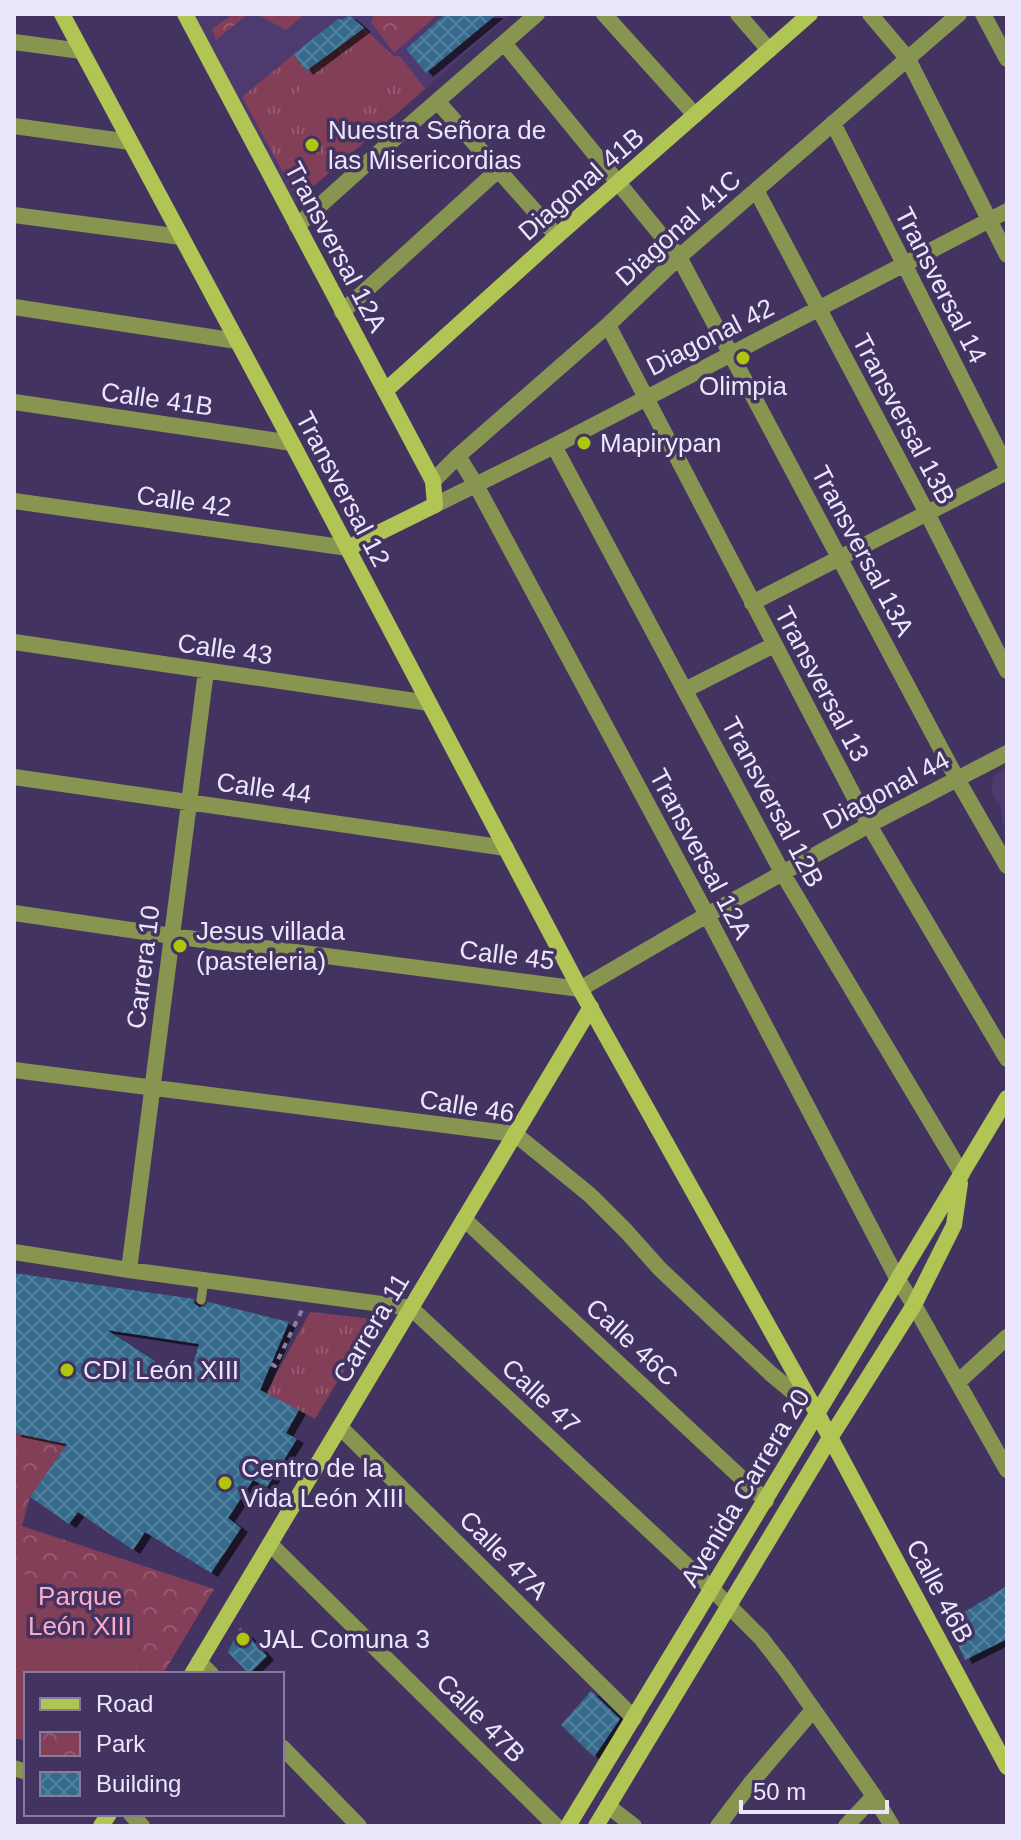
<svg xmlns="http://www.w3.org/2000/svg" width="1021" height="1840" font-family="Helvetica,sans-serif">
  <defs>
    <pattern id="grass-tufts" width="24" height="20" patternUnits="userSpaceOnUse" patternTransform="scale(2)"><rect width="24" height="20" fill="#833e58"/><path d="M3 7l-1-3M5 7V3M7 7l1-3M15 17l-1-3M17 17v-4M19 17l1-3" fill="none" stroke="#955a71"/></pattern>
    <pattern id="park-crowns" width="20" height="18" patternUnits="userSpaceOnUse" patternTransform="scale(2)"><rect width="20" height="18" fill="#833e58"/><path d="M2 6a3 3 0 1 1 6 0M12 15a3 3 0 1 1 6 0" fill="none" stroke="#955a71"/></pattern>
    <pattern id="building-cross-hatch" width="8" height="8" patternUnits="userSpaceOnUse" patternTransform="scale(2)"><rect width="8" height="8" fill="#346b8c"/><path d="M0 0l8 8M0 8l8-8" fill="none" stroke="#52809d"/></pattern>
    <filter id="shadow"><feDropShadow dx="7" dy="4" stdDeviation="0" flood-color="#0009"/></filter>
  </defs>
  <rect width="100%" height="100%" fill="#433361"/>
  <path fill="#4d3b70" d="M193,14H511L293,204Z
    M1007,767V830L1002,821L1000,804L996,801L992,792L993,778Z"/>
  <path fill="url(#grass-tufts)" d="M364,28L393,56H400L425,89L298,200L242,97L294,54L306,71Z
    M310,1312L375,1319L315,1419L266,1393Z"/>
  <path fill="url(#park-crowns)" d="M239,14H248L216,40L212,29L232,15L235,17Z
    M256,14H305L286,30Z
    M375,14H438L394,53L371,22Z
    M14,1433L67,1444L30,1497L22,1526L214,1589L163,1674H26V1741L14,1738Z"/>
  <path fill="#833e58" d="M368,38L399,78L327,135L294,95Z
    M14,1571L151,1617L134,1674H26V1724L14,1720Z"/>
  <path fill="url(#building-cross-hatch)" fill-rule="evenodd" filter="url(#shadow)" d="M446,14H497L426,73L406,49Z
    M349,15L364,28L306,71L294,54L338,19L342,20Z
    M14,1273L194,1299V1303L199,1307H204L208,1302L289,1322L260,1390L299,1410L286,1433L297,1439L267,1487L253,1480L228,1518L241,1528L211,1573L145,1532L133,1550L78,1512L69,1524L30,1497L67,1444L14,1433ZM107,1330L199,1344L188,1382Z
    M1007,1586V1639L965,1660L948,1622Z
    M240,1627L267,1656L249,1674L228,1652Z
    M591,1691L620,1719L594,1757L561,1725Z"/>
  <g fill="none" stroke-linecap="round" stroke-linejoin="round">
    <path stroke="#8a7ea2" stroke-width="4" stroke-dasharray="6 6" stroke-linecap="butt" d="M271,1364L275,1366L302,1310"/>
    <path stroke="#889551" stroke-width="9" d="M201,1300L204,1280"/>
    <path stroke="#889551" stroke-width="16" d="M604,14L695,115
      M738,14L769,50
      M870,14L908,59L1007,255
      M983,14L1007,59
      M14,42L81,51
      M504,43L679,257L957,779L1007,866
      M437,101L557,236
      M833,123L1007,468
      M14,126L130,142
      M756,190L927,513L1007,671
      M14,215L181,237
      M297,226L404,130L537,14
      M14,307L237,341
      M342,312L498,170
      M608,325L869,825L1007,1059
      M14,402L292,443
      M554,446L783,874L962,1174
      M458,456L476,485L707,915L897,1278L914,1305L1007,1470
      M433,481L458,456L608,325L679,257L959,14
      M14,501L348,548
      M435,505L554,446L1007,211
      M752,603L1007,472
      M14,642L429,703
      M685,690L774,645
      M14,777L506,848
      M14,913L172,936L580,989L707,915L869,825L1007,753
      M14,1070L515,1134L590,1195L626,1231L660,1269L770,1373L800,1398L812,1404
      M464,1219L766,1501
      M14,1252L129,1270L411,1308L712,1589L761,1638L785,1669L874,1796L892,1826
      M129,1270L206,671
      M958,1382L1007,1337
      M340,1427L634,1718
      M270,1544L556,1826
      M199,1662L211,1674
      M282,1747L359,1826
      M14,1768L26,1772
      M608,1806L634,1826
      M131,1814L142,1826
      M718,1826L750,1784L813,1710
      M846,1826L874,1796"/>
    <path stroke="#b1c554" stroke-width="16" d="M62,14L292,443L580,989L817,1413L1007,1767
      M185,14L433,481L435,505L348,548
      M385,391L557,236L810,14
      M192,1674L591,1007
      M101,1826L109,1814
      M568,1826C715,1584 861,1340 1007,1098
      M596,1826L830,1438L914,1305L954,1225L960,1183"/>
  </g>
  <g fill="#aec60c" stroke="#433361" stroke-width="3">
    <circle cx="312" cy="145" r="8"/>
    <circle cx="743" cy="358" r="8"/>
    <circle cx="584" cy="443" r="8"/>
    <circle cx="180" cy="946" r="8"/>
    <circle cx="67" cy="1370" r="8"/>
    <circle cx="225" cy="1483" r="8"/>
    <circle cx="243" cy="1639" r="8"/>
  </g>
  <g text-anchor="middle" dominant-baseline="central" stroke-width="7" stroke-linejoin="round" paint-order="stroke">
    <g font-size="26" fill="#ece6fd" stroke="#433361" text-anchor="start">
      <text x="328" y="130">Nuestra Señora de<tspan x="328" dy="30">las Misericordias</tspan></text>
      <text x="743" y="386" text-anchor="middle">Olimpia</text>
      <text x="600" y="443">Mapirypan</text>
      <text x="196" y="931">Jesus villada<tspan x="196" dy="30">(pasteleria)</tspan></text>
      <text x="83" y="1370">CDI León XIII</text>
      <text x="241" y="1468">Centro de la<tspan x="241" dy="30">Vida León XIII</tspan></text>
      <text x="259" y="1639">JAL Comuna 3</text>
    </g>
    <g font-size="26" fill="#ece6fd" stroke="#433361">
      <text transform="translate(581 184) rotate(-41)">Diagonal 41B</text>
      <text transform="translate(678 228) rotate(-42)">Diagonal 41C</text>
      <text transform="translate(336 247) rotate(62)">Transversal 12A</text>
      <text transform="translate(941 285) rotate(63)">Transversal 14</text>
      <text transform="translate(710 337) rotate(-27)">Diagonal 42</text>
      <text transform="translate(157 399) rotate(8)">Calle 41B</text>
      <text transform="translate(904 419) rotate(62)">Transversal 13B</text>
      <text transform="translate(343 489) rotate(62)">Transversal 12</text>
      <text transform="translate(184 501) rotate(8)">Calle 42</text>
      <text transform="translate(863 551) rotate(62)">Transversal 13A</text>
      <text transform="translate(225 649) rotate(8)">Calle 43</text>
      <text transform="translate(822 684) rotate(62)">Transversal 13</text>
      <text transform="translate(264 788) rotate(8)">Calle 44</text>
      <text transform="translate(886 790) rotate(-28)">Diagonal 44</text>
      <text transform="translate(773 802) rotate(62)">Transversal 12B</text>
      <text transform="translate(701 854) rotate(62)">Transversal 12A</text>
      <text transform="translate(507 955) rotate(7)">Calle 45</text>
      <text transform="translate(143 967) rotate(-83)">Carrera 10</text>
      <text transform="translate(467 1106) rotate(9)">Calle 46</text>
      <text transform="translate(371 1328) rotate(-59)">Carrera 11</text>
      <text transform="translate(632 1342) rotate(43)">Calle 46C</text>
      <text transform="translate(541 1396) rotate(43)">Calle 47</text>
      <text transform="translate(745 1488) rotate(-59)">Avenida Carrera 20</text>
      <text transform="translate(504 1555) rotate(45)">Calle 47A</text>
      <text transform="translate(940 1591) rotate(62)">Calle 46B</text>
      <text transform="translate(481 1718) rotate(45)">Calle 47B</text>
    </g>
    <g font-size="26" fill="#ffaac6" stroke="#433361">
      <text x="80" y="1596">Parque<tspan x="80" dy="30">León XIII</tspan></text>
    </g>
  </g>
  <rect width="1021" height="1840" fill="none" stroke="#ece6fd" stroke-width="32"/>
  <rect x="24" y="1672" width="260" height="144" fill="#433361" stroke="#877b9f" stroke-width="2"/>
  <rect x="40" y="1698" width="40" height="12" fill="#b1c554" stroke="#877b9f" stroke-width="2"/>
  <text x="96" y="1712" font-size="24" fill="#ece6fd">Road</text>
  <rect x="40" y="1732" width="40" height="24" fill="url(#park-crowns)" stroke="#877b9f" stroke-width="2"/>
  <text x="96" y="1752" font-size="24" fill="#ece6fd">Park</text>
  <rect x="40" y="1772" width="40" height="24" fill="url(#building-cross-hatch)" stroke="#877b9f" stroke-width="2"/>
  <text x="96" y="1792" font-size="24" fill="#ece6fd">Building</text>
  <path d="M741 1800v12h146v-12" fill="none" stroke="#ece6fd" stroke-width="4"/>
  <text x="753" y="1800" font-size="24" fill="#ece6fd" stroke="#433361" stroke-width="6" paint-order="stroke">50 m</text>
</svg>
